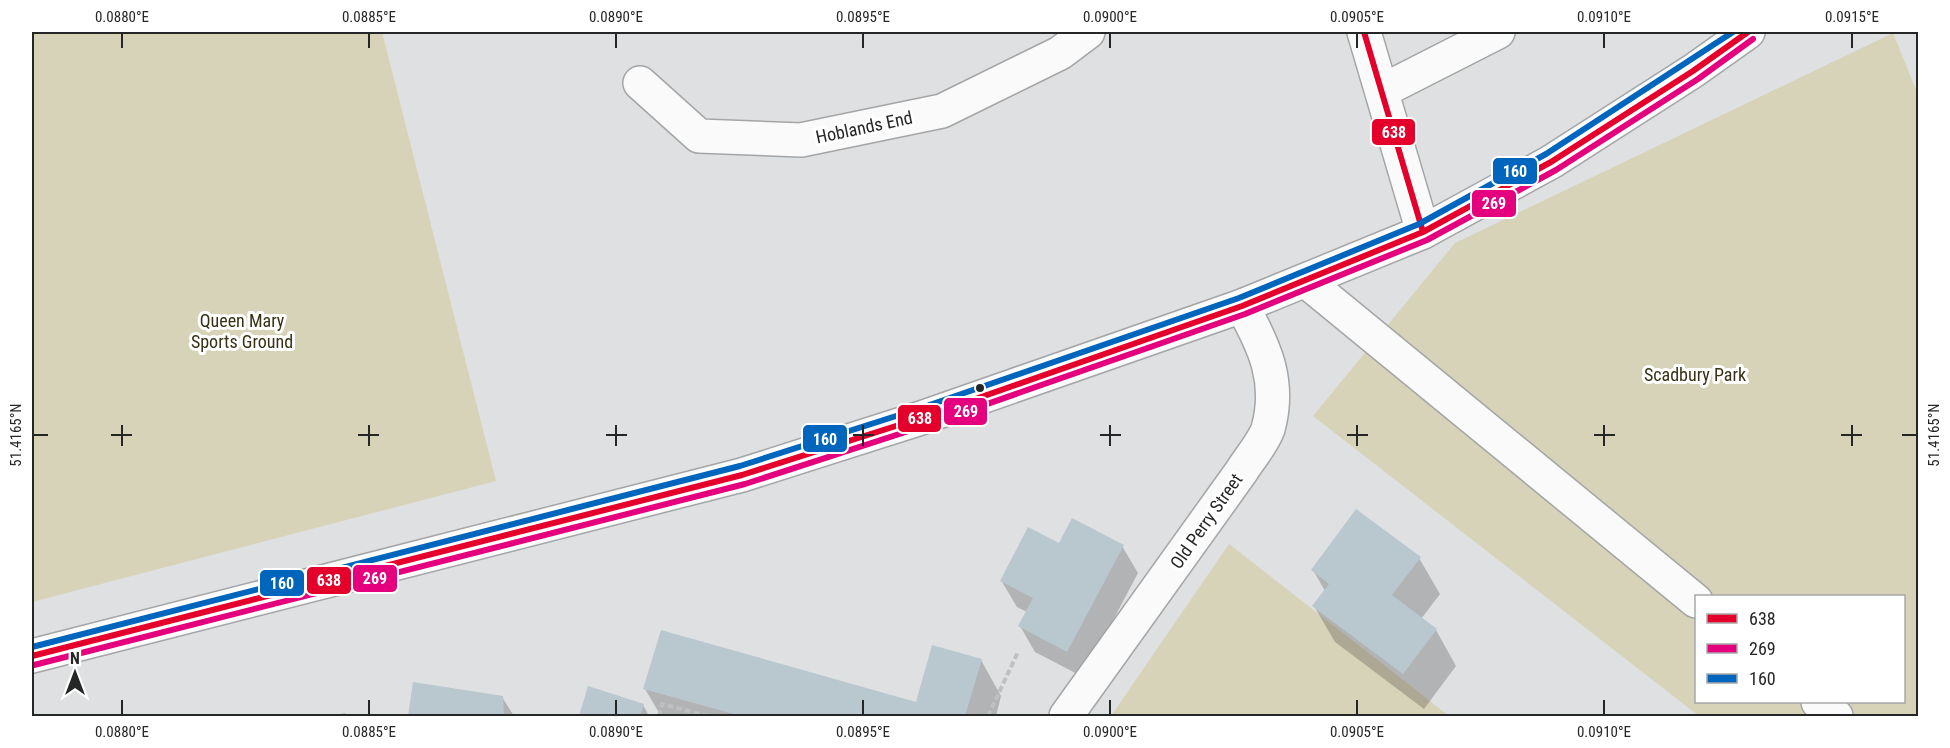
<svg xmlns="http://www.w3.org/2000/svg" width="1950" height="748" font-family="'Roboto Condensed',sans-serif">
  <rect width="100%" height="100%" fill="#dee0e1"/>
  <path fill="#d7d3b8" fill-rule="evenodd" d="M32,32H382L496,481L32,602Z
    M1893,33L1918,95V716H1699L1313,416L1455,243ZM1696,596H1904V702H1696Z
    M1229,544L1449,716H1111Z"/>
  <path fill="#0003" d="M1060,545L1122,546L1138,573L1083,677L1035,652L1020,626L1027,612L1017,607L1001,580Z
    M1419,558L1440,594L1421,619L1436,630L1456,666L1424,709L1335,642L1314,606L1325,591L1313,570Z
    M981,660L1001,696L996,716H661L645,689L917,704Z
    M415,683L502,697L514,716H410Z
    M589,688L643,705L649,716H581Z
    M345,713L347,716H332Z"/>
  <path fill="#b9c8cf" d="M1356,509L1421,557L1392,595L1437,629L1403,674L1312,606L1329,584L1311,570Z
    M1072,518L1124,545L1067,652L1018,626L1033,598L1000,581L1028,527L1059,543Z
    M661,630L916,702L932,645L982,659L965,716H741L643,689Z
    M413,682L503,696L504,716H408Z
    M588,686L644,704L640,716H579Z"/>
  <g fill="none" stroke-linecap="round" stroke-linejoin="round">
    <g stroke="#a4a5a6" stroke-width="36">
      <path id="minor" d="M1364,32L1423,232
        M640,83L699,136L801,140L942,111L1060,53L1088,32
        M1382,91L1498,32
        M1306,281L1696,601
        M1818,702L1836,716
        M1066,716L1241,472C1249,459 1263,443 1268,429C1281,382 1265,347 1242,306"/>
    </g>
    <g stroke="#a4a5a6" stroke-width="36">
      <path id="major" d="M32,656L742,475L921,418L1242,306L1423,232L1551,162L1693,71L1748,32"/>
    </g>
    <path stroke="#bfc0c0" stroke-width="4" stroke-dasharray="6 3" stroke-linecap="butt" d="M659,716L662,704L708,716
      M988,716L1018,652"/>
    <use href="#minor" stroke="#fafafa" stroke-width="33"/>
    <use href="#major" stroke="#fafafa" stroke-width="33"/>
    <g stroke="#fff" stroke-width="10">
      <path id="bus-1" d="M1364,32L1423,232
        M32,656L742,475L921,418L1242,306L1423,232L1551,162L1693,71L1748,32"/>
    </g>
    <g stroke="#fff" stroke-width="10">
      <path id="bus-2" d="M34,665L745,484L924,426L1245,314L1427,240L1556,170L1698,79L1753,39"/>
    </g>
    <g stroke="#fff" stroke-width="10">
      <path id="bus-3" d="M32,647L740,466L918,409L1239,298L1419,224L1546,154L1733,32"/>
    </g>
    <use href="#bus-1" stroke="#e4002b" stroke-width="6"/>
    <use href="#bus-2" stroke="#e5007d" stroke-width="6"/>
    <use href="#bus-3" stroke="#0065bd" stroke-width="6"/>
  </g>
  <path fill="none" stroke="#252626" stroke-width="2" d="M122,33V48M369,33V48M616,33V48M863,33V48M1110,33V48M1357,33V48M1604,33V48M1852,33V48M122,425V446M369,425V446M616,425V446M863,425V446M1110,425V446M1357,425V446M1604,425V446M1852,425V446M33,435H48M111,435H132M358,435H379M606,435H627M853,435H874M1100,435H1121M1347,435H1368M1594,435H1615M1841,435H1862M1902,435H1917M122,700V715M369,700V715M616,700V715M863,700V715M1110,700V715M1357,700V715M1604,700V715"/>
  <circle fill="#252626" stroke="#fff" stroke-width="2" cx="980" cy="388" r="5"/>
  <g text-anchor="middle" dominant-baseline="central" stroke-width="6" stroke-linejoin="round" paint-order="stroke">
    <g font-size="18" fill="#252626" stroke="#fff">
      <text transform="translate(864 127) rotate(-12)">Hoblands End</text>
      <text transform="translate(1206 521) rotate(-55)">Old Perry Street</text>
    </g>
    <g font-size="18" fill="#373214" stroke="#fff">
      <text x="242" y="320">Queen Mary<tspan x="242" dy="21">Sports Ground</tspan></text>
      <text x="1695" y="374">Scadbury Park</text>
    </g>
  </g>
  <g stroke="#fff" stroke-width="2">
    <rect x="1371" y="118" width="45" height="28" rx="6" fill="#e4002b"/>
    <rect x="1492" y="157" width="46" height="28" rx="6" fill="#0065bd"/>
    <rect x="1471" y="189" width="46" height="29" rx="6" fill="#e5007d"/>
    <rect x="943" y="397" width="45" height="29" rx="6" fill="#e5007d"/>
    <rect x="897" y="404" width="45" height="29" rx="6" fill="#e4002b"/>
    <rect x="802" y="424" width="46" height="29" rx="6" fill="#0065bd"/>
    <rect x="352" y="564" width="46" height="29" rx="6" fill="#e5007d"/>
    <rect x="306" y="566" width="46" height="29" rx="6" fill="#e4002b"/>
    <rect x="259" y="569" width="46" height="28" rx="6" fill="#0065bd"/>
  </g>
  <g font-size="16" text-anchor="middle" font-weight="bold" fill="#fff">
    <text x="1394" y="138">638</text>
    <text x="1515" y="177">160</text>
    <text x="1494" y="209">269</text>
    <text x="966" y="417">269</text>
    <text x="920" y="424">638</text>
    <text x="825" y="445">160</text>
    <text x="375" y="584">269</text>
    <text x="329" y="586">638</text>
    <text x="282" y="589">160</text>
  </g>
  <rect width="1950" height="748" fill="none" stroke="#ffffff" stroke-width="66"/>
  <rect x="1695" y="595" width="210" height="108" fill="#ffffff" stroke="#a8a8a8" stroke-width="1.5"/>
  <rect x="1707" y="614" width="30" height="9" fill="#e4002b" stroke="#a8a8a8" stroke-width="1.5"/>
  <text x="1749" y="625" font-size="18" fill="#252626">638</text>
  <rect x="1707" y="644" width="30" height="9" fill="#e5007d" stroke="#a8a8a8" stroke-width="1.5"/>
  <text x="1749" y="655" font-size="18" fill="#252626">269</text>
  <rect x="1707" y="674" width="30" height="9" fill="#0065bd" stroke="#a8a8a8" stroke-width="1.5"/>
  <text x="1749" y="685" font-size="18" fill="#252626">160</text>
  <g transform="translate(75 673)" stroke="#ffffff" stroke-width="4.5" paint-order="stroke">
  <path d="M0-4.5L10 22L0 15L-10 22Z" fill="#252626"/>
  <text y="-9" font-size="16" font-weight="bold" text-anchor="middle" fill="#252626">N</text>
  </g>
  <rect x="33" y="33" width="1884" height="682" fill="none" stroke="#252626" stroke-width="2"/>
  <g font-size="15" text-anchor="middle" fill="#252626">
    <text x="122" y="22">0.0880°E</text>
    <text x="369" y="22">0.0885°E</text>
    <text x="616" y="22">0.0890°E</text>
    <text x="863" y="22">0.0895°E</text>
    <text x="1110" y="22">0.0900°E</text>
    <text x="1357" y="22">0.0905°E</text>
    <text x="1604" y="22">0.0910°E</text>
    <text x="1852" y="22">0.0915°E</text>
    <text transform="translate(16 435) rotate(-90)" y="5">51.4165°N</text>
    <text transform="translate(1934 435) rotate(-90)" y="5">51.4165°N</text>
    <text x="122" y="737">0.0880°E</text>
    <text x="369" y="737">0.0885°E</text>
    <text x="616" y="737">0.0890°E</text>
    <text x="863" y="737">0.0895°E</text>
    <text x="1110" y="737">0.0900°E</text>
    <text x="1357" y="737">0.0905°E</text>
    <text x="1604" y="737">0.0910°E</text>
  </g>
</svg>
